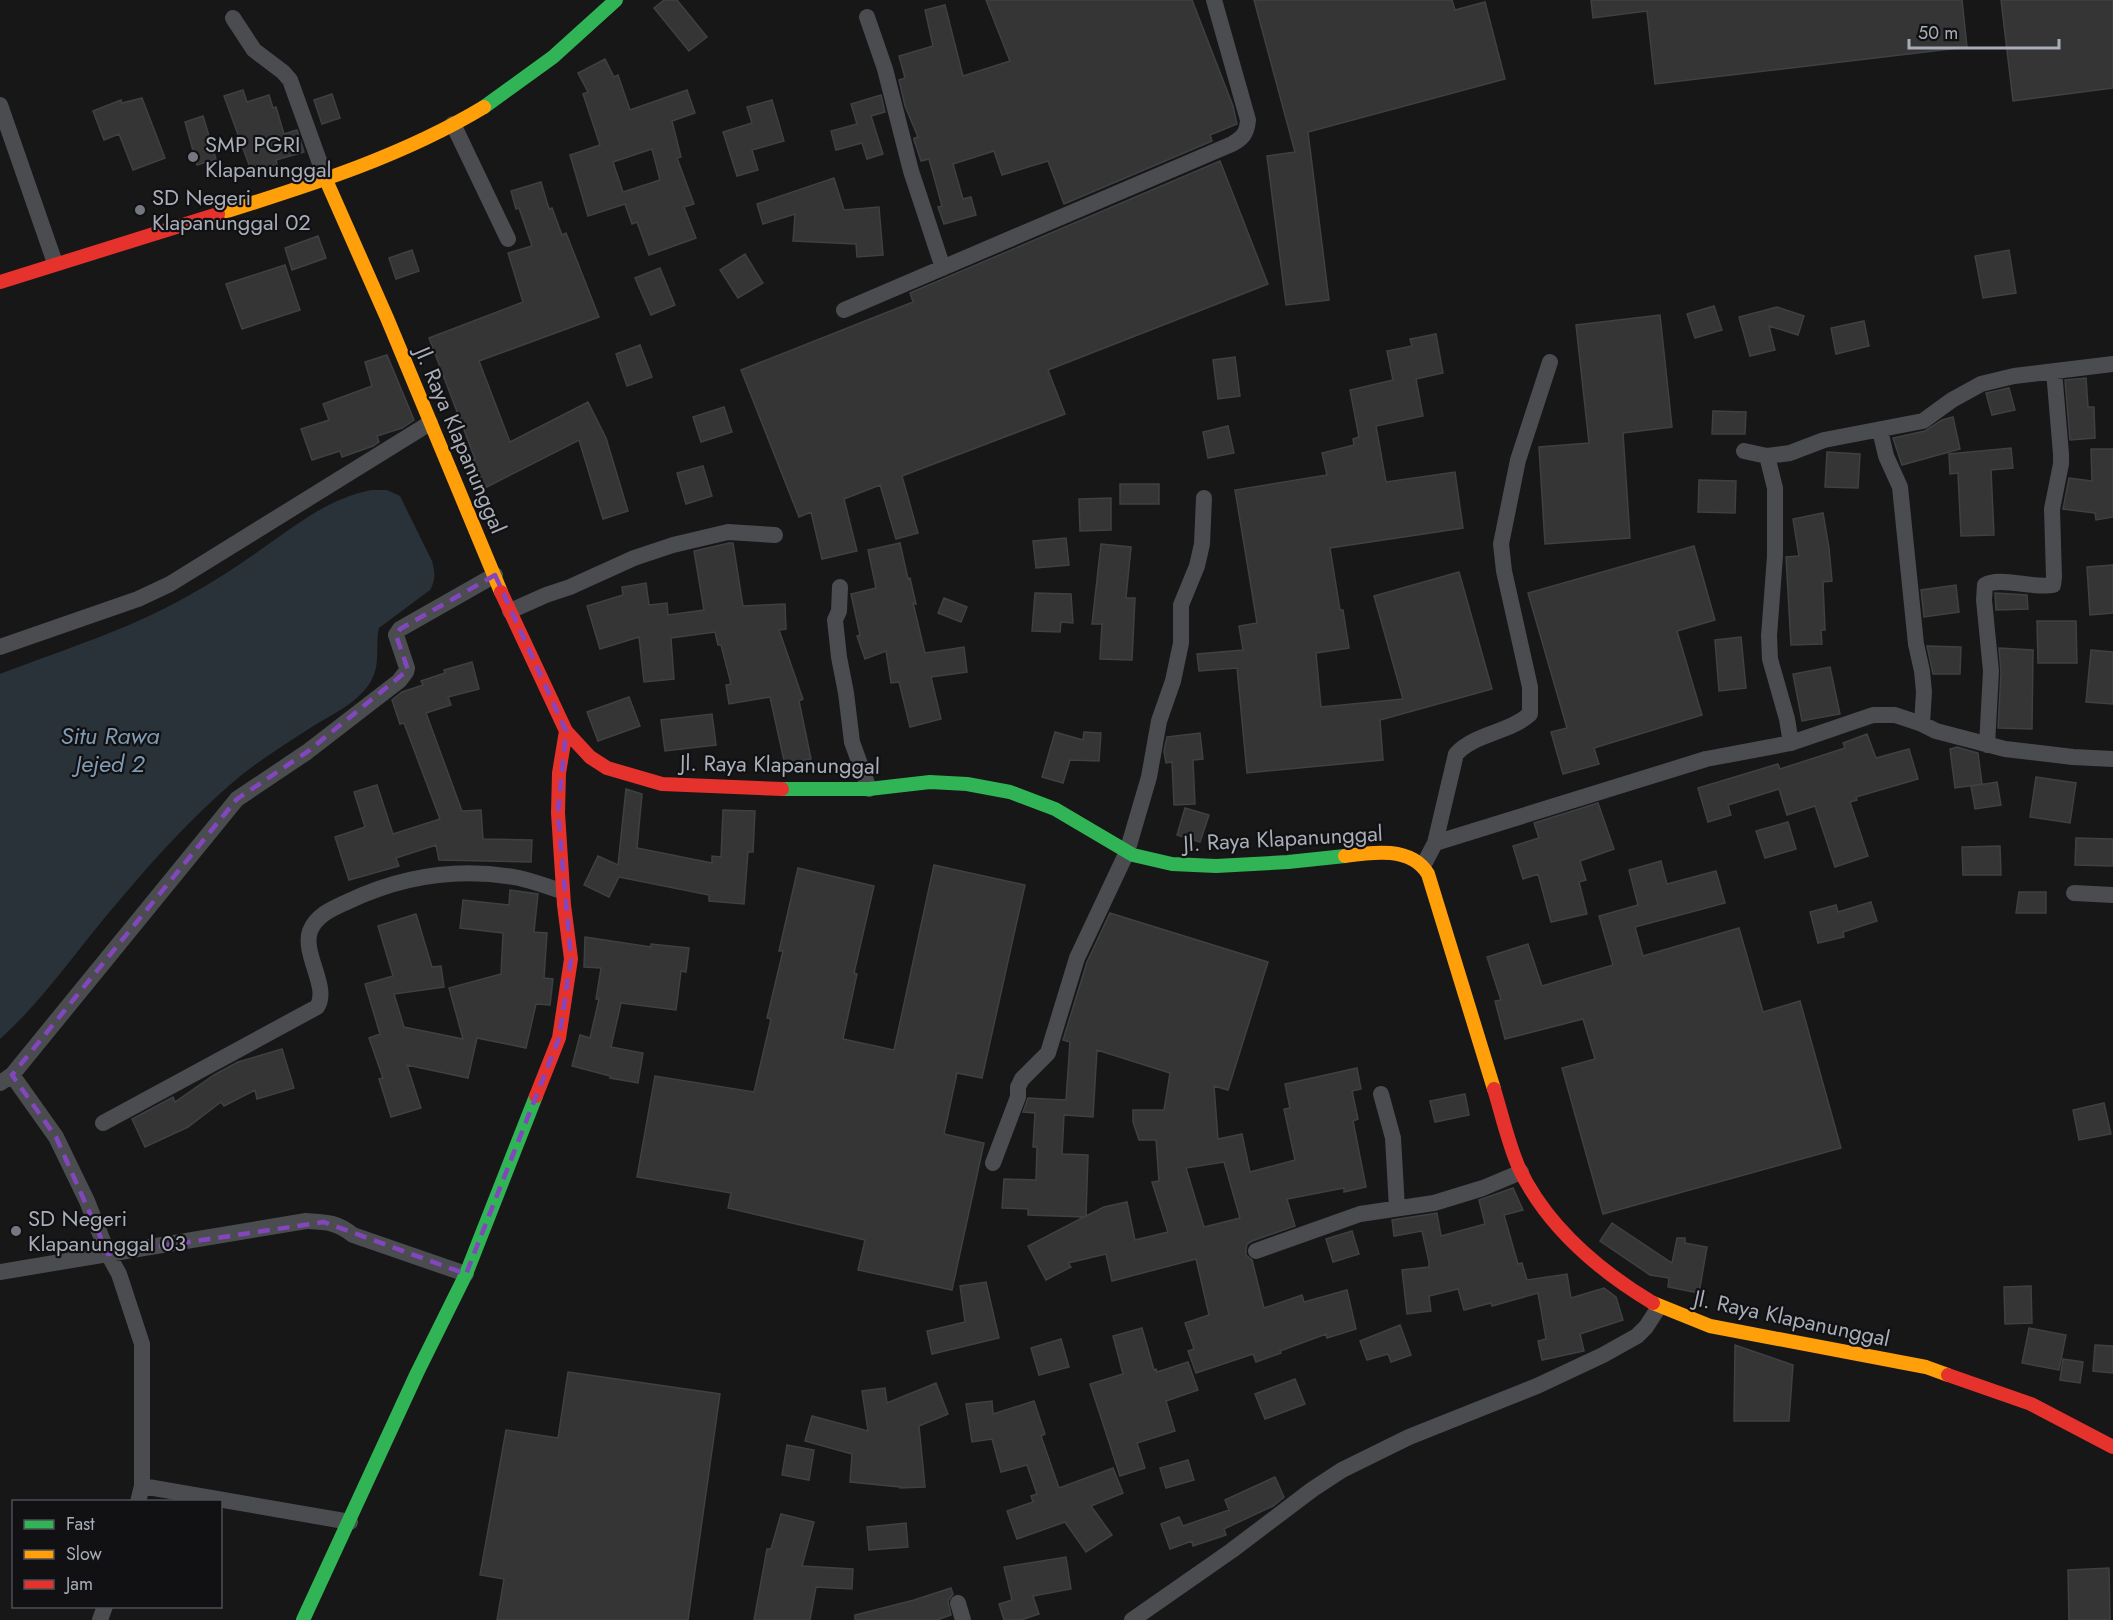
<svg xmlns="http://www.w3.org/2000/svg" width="2113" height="1620" font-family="Jost,sans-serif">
  <rect width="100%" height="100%" fill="#171717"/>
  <path fill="#2a3239" d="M371,490H387L400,496L432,561C435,572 436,580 430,590L379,628C375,646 381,664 371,681C358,704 328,716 307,730C284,745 260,760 239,777C190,818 148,866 107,915C72,957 41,1002 0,1039V674C62,650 128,630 186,597C213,582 238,566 263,548C299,523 328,499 371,490Z"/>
  <path fill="#353536" stroke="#3f4043" stroke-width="1.5" fill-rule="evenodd" d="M664,0H677L707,37L689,51L654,8Z
    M986,0H1192L1233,106L1237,124L1210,135L1212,141L1064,204L1048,161L1002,175L994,151L953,164L963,199L971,197L976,215L944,224L938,207L942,206L929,159L921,161L914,140V138L918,137L905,106L899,80L905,78L899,56L933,46L925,10L945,5L963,76L1010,61Z
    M1254,0H1452L1455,10L1485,2L1505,79L1308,132L1329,300L1286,305L1267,156L1295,152Z
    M1591,0H1962L1967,47L1655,84L1647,11L1593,18Z
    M2001,0H2113V88L2013,101Z
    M605,59L614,77L618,75L630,110L687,90L695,113L672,121L681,157L677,158L694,204L684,207L696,238L649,255L637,222L632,224L625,204L588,216L570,155L600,145L583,94L588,92L578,73ZM652,149L660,180L623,192L613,162Z
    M243,90L247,102L269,95L273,108L276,107L284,134L297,130L304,152L276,160L277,164L252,173L224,96Z
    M332,94L340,118L322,124L314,100Z
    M881,95L885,112L871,116L883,154L867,159L862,143L836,150L831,131L857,124L851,104Z
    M142,98L165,158L133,170L119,134L104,140L93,111L121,100L122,103Z
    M772,100L784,141L752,150L758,170L737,176L723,132L752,123L747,107Z
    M203,116L216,159L197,165L185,122Z
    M1220,161L1268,284L1048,370L1065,414L902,476L918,533L896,539L880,485L844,499L857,551L822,559L811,512L799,517L741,370L913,302L910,293Z
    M834,178L844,210L879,207L883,255L857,257L856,244L793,241L795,214L763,224L757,204Z
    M541,182L549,209L552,208L562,235L566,233L599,317L479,361L510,442L588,402L606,438L628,511L603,519L579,440L485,488L471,461L475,459L429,338L523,302L508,253L532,246L519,208L516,209L511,191Z
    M318,236L326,258L292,270L285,248Z
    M412,250L419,271L396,279L389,258Z
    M2009,250L2016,293L1983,298L1975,256Z
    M745,254L763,283L738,298L720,270Z
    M285,265L300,310L242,329L226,284Z
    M660,268L675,305L651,315L635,278Z
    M1714,306L1722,330L1695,338L1687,314Z
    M1777,307L1804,316L1798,335L1769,326L1775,350L1750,356L1739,317Z
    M1660,315L1672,427L1623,433L1630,538L1545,544L1539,447L1589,443L1576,325Z
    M1864,321L1869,346L1836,354L1831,328Z
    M1436,334L1443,373L1416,379L1423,416L1376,426L1386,482L1455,472L1463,528L1330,548L1340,610H1343L1349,648L1316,653L1321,707L1403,699L1374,596L1459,572L1492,689L1380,720L1383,760L1247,773L1237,668L1199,671L1197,654L1243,650L1239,626L1257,623L1235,490L1327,475L1322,453L1354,445L1353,439L1359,437L1350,390L1393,380L1387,351L1412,346L1410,339Z
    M640,345L652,377L627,386L616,354Z
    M387,355L414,420L402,428L377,436L379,442L373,446L342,457L340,451L312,460L301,429L329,420L323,404L372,386L365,362Z
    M1235,357L1240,396L1218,399L1213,360Z
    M2086,378L2088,407H2094L2095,438L2070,440L2065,380Z
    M2009,388L2015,410L1992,415L1986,393Z
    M724,407L732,432L701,442L693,417Z
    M1713,411L1746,412L1745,434H1712Z
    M1953,417L1960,449L1902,465L1893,438L1925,431L1942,420Z
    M1228,426L1234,453L1208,458L1203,432Z
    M2011,448L2013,468L1991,470L1994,535L1961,536L1958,473L1950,474L1949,454Z
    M2091,449H2113V517L2096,520L2095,513L2063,509L2069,478L2092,481Z
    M1827,452L1860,454L1858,488L1825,487Z
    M703,466L712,496L686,504L677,473Z
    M1699,480L1736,481L1735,513L1698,512Z
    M1120,484H1159V504H1120Z
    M1111,498V530L1080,531L1079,499Z
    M1823,513L1829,548L1832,581L1823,582L1825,630H1821L1822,644L1791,645L1786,557L1799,556L1793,519Z
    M1066,538L1069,565L1036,568L1033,541Z
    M729,543H733L743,606L785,604L786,629L779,630L803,699L799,701L811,759L785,765L770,697L729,704L726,685L731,684L721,645H718L715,632L671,638L674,679L644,682L639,637L600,649L587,606L623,595L622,587L646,583L649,605L667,603L668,615L704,610L694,551Z
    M900,543L908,579L910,578L916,604L913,603L925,653L964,647L967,672L931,677L941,719L910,727L899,682L891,683L886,651L865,659L857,636L860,635L851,594L876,588L868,550Z
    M1101,544L1131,547L1126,598H1135L1132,660L1100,659L1102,624H1092Z
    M1694,546L1715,620L1677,631L1702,715L1594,748L1599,764L1563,774L1551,732L1567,728L1528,593Z
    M2113,565V613L2090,615L2087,567Z
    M1956,585L1959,612L1924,617L1921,590Z
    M1035,593L1071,594L1073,623L1061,622L1060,632L1032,631Z
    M1995,593L2027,595L2028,609L1996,610Z
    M944,598L967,607L961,622L938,613Z
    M2037,621H2076L2077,663H2038Z
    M1741,637L1746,688L1719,691L1715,640Z
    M1927,646L1961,647L1960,674H1933Z
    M1999,648L2033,650L2032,729L1998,728L2001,672Z
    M2091,650L2113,652V704L2086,702Z
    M472,662L479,689L448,697L451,705L426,713L462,811L481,810L483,839L532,840L531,862L439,860L436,845L396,858L399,866L349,880L335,837L365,827L354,792L377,785L393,834L440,819L404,723L400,724L392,700L402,692L423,685L421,681L445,673L444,670Z
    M1830,667L1840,714L1802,721L1793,674Z
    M629,697L640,726L598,741L587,712Z
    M712,714L716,745L665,751L661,720Z
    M1055,732L1083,740L1084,732L1101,733L1099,761L1070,760L1063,783L1042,777Z
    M1200,733L1203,759L1193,760L1195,804L1174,805L1172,762L1166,763L1164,751L1167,737Z
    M1867,734L1876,758L1909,749L1918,779L1856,797L1857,800L1850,802L1868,856L1835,867L1815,806L1787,815L1779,789L1728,805L1731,815L1708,822L1698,788L1778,764L1780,769L1845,748L1843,743Z
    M1957,747L1978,753L1982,784L1955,788L1950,749Z
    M2036,777L2076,783L2070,823L2030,817Z
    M1997,782L2001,805L1975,809L1971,786Z
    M626,789L642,794L637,848L712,863V856L721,857L723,810L755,811L753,852H748L744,904L709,901V895L619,877L609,897L584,885L598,856L618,865Z
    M1598,803L1614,849L1580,861L1586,880L1579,882L1587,914L1551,922L1538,874L1523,879L1513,846L1539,838L1534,823Z
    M1185,808L1209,815L1200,842L1177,835Z
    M1788,822L1796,849L1765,858L1756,831Z
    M2076,838L2113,839V866L2075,865Z
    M2000,846L2001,875H1963L1962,847Z
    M1661,861L1667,884L1716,871L1725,903L1635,927L1643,956L1739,928L1763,1012L1800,1001L1841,1148L1603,1214L1562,1068L1595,1059L1583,1019L1505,1039L1495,1001L1501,1000L1487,957L1528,944L1542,986L1613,965L1599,916L1638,905L1629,870Z
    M934,865L1025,885L982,1078L957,1073L944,1134L984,1143L952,1290L858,1270L865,1240L728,1208L731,1193L637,1177L655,1076L754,1092L771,1019L767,1018L783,951H779L798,868L874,886L854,973L857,974L843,1039L894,1050Z
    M510,890L538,894L534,932L547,933L544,978L553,979L550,1005L536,1004L526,1048L477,1038L468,1078L407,1065L421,1108L391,1117L379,1079L383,1078L369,1038L380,1034L365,984L393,976L378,926L416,914L432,967L441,966L444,987L394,994L404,1027L463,1039L449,988L501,974L503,933L460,928L463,900L509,905Z
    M2019,892H2046V913H2016Z
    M1871,902L1877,921L1843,932L1844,937L1818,943L1810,912L1836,905L1838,912Z
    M1110,913L1268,962L1228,1090L1214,1086L1218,1139L1242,1134L1250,1172L1295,1160L1284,1109L1290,1108L1285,1084L1357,1068L1361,1089L1352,1091L1358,1119L1353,1121L1366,1187L1344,1192V1188L1287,1199L1295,1226L1252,1241L1247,1244L1246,1250V1255L1252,1260L1264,1308L1302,1295L1304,1302L1347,1290L1356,1329L1327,1338L1326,1334L1280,1351L1281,1353L1256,1362L1253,1354L1196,1373L1188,1351L1194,1349L1185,1323L1209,1315L1196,1259L1112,1281L1106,1254L1068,1263L1071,1267L1046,1280L1028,1246L1084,1217L1028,1215V1209L1002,1208L1004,1179L1036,1180L1037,1147H1033L1035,1113L1023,1112L1028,1098L1066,1100L1070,1042L1063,1040L1087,962ZM1097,1050L1170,1073L1164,1110H1133V1122L1139,1140H1156L1159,1181L1152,1182L1168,1232L1135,1240L1127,1202L1104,1207L1086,1216L1088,1155L1062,1154L1064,1115L1093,1117ZM1224,1162L1240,1218L1204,1227L1186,1168Z
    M585,937L651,947V944L689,948L686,972L681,971L676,1010L621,1003L611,1047L643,1053L638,1083L610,1078V1076L572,1066L580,1035L590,1038L599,999H596L601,968L584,967Z
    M282,1049L294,1088L257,1099L255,1090L224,1106L221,1102L188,1127L145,1147L132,1119L173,1097L175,1102L214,1075L238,1062Z
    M1465,1094L1469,1115L1435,1122L1430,1101Z
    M2104,1103L2111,1134L2079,1140L2073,1110Z
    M1513,1188L1523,1210L1504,1215L1518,1264L1522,1263L1527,1280L1567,1274L1571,1298L1604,1288L1616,1297L1623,1320L1580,1334L1584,1351L1542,1360L1538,1341L1546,1339L1538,1293L1492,1306L1491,1303L1464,1310L1458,1289L1429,1296L1431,1311L1407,1314L1402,1270L1429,1267V1262L1422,1231L1394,1236L1392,1220L1437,1213L1441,1236L1485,1224L1479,1200Z
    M1612,1223L1672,1263L1677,1238H1685V1243L1707,1247L1699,1293L1668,1287L1669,1278L1650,1275L1600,1241Z
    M1352,1231L1359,1254L1333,1262L1326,1239Z
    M986,1282L999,1338L932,1354L927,1331L965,1322L960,1286Z
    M2031,1286L2032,1323L2005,1324L2004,1287Z
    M1400,1325L1411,1355L1391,1362L1388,1354L1367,1360L1360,1341Z
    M1142,1328L1154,1370L1156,1369L1157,1372L1188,1362L1198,1390L1166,1401L1175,1431L1137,1443L1145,1468L1120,1476L1090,1384L1123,1374L1113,1336Z
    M2029,1328L2066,1335L2059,1370L2022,1363Z
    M1061,1339L1069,1367L1039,1375L1031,1348Z
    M1735,1345L1793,1365L1789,1421H1734Z
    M2095,1345L2113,1346V1373L2093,1371Z
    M2063,1359L2083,1362L2080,1383L2060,1380Z
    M568,1372L720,1394L688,1620H497L504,1579L480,1575L506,1430L558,1438Z
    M1295,1379L1305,1404L1265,1419L1255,1394Z
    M936,1383L948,1414L919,1426L925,1487L900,1488V1487L850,1482L852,1454L805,1441L812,1416L868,1431L862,1391L885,1388L887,1403Z
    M992,1401L993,1414L1034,1401L1045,1434L1041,1436L1059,1488L1113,1468L1123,1493L1091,1506L1112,1535L1086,1552L1065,1522L1017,1539L1007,1511L1033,1502L1031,1496L1037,1494L1027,1465L1001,1472L992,1439L972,1442L966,1404Z
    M787,1445L814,1450L809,1480L782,1475Z
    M1188,1460L1194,1480L1166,1488L1160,1468Z
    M1275,1477L1284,1497L1273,1506L1224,1529L1226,1535L1193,1546L1192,1541L1170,1549L1161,1524L1179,1517L1183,1526L1229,1510L1225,1500Z
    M781,1514L814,1522L802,1566L853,1569L852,1589L816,1587L810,1620H754L767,1549H771Z
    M906,1523L908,1547L869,1550L867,1527Z
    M1066,1557L1071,1589L1033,1596L1039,1614L1021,1620H1004L999,1604L1012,1600L1004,1567Z
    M2109,1568L2110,1620H2069L2068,1570Z
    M951,1588L953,1594L948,1601L951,1615L937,1620H855V1615L914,1600Z"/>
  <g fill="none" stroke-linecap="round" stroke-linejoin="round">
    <path stroke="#4b4c50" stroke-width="16" d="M867,17L885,69L911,171L943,268
      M233,18L254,50L283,72L290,80L326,180
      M0,105L55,263
      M453,124L508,239
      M844,310L1232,144C1243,138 1247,133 1248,120L1214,0
      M1880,430L1886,456L1900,487L1916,644L1922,671L1924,692L1922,724
      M1744,451L1767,456L1790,453L1824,440L1923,421L1952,400L1981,384L2014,376L2113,364
      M1767,456L1775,488V556L1769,636L1770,659L1787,719L1791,743
      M840,587L839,611L835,620L839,657L846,693L852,742L869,789
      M510,611L546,595L570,587L634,558L673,545L728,532L775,535
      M0,647L138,599L170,584L430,423
      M1987,745L1991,671L1984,600L1985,585C1999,576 2034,589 2053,585L2054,577L2052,509L2061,464V454L2054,371
      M1435,843L1456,754C1475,733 1509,733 1530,714V687L1504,571L1501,544L1518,460L1550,362
      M1423,866L1435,843L1706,759L1791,743L1873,715H1895L1922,724L1936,731L2005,749L2073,757L2113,759
      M2074,893L2113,895
      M12,1075L56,1137L87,1201L108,1254L306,1221C326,1222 337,1222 353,1235L466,1274
      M0,1083L12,1075L237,799L307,752L399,681L406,672L407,668L396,635L400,629L495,575
      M1381,1094L1393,1138L1397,1208
      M103,1123L317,1007C330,988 302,954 310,931C317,914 334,908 349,901C402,876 460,867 519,878C533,881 548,887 562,891
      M993,1163L1018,1097V1087L1022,1079L1048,1053L1077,958L1127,852L1149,777L1159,721L1173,681L1181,643V605L1197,566L1202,544L1204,498
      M1256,1251L1360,1214L1434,1203L1483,1188L1521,1172
      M0,1272L108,1254L119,1274L142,1344V1486L138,1502
      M142,1486L350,1522
      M958,1603L963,1620
      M100,1620L105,1606
      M1132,1620L1231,1551L1313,1489L1342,1470L1409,1437L1537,1386L1603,1355L1637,1336L1646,1327L1659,1307"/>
    <path stroke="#30b455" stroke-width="14" d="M484,107L553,57L616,0
      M782,789H869L930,782L967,784L1010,792L1055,809L1133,855L1172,864L1216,866L1288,862L1345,856
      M303,1620L417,1373L466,1274L536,1096"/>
    <path stroke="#ff9f0a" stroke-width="14" d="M326,180L387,318L501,592
      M218,214C310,185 401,157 484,107
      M1345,856C1372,852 1411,846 1428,874L1494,1089
      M1653,1303L1710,1326L1926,1367L1948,1375"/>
    <path stroke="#e5322d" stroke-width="14" d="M0,282L218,214
      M501,592L566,731L590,757L607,768L662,784L782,789
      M1494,1089C1502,1115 1508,1143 1519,1168C1547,1227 1598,1270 1653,1303
      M536,1096L559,1038L571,959L564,905L558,813L559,773L566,731
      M1948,1375L2031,1404L2113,1447"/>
  </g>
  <path fill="none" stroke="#8446be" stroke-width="4.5" stroke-dasharray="12 8" stroke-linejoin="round" d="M495,575L566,731L558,813L571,959L559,1038L466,1274L324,1222L108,1254L56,1137L12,1075L237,799L307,752L408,670L396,635L400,629Z"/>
  <g fill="#757880" stroke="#111113" stroke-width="2">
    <circle cx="193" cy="157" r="6"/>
    <circle cx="140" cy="210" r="6"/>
    <circle cx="16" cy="1231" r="6"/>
  </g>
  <g text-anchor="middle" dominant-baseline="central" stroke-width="4.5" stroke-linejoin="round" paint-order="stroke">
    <g font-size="22" fill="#a8adb8" stroke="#111113" text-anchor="start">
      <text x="205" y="144">SMP PGRI<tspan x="205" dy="25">Klapanunggal</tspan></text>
      <text x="152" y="197">SD Negeri<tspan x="152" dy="25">Klapanunggal 02</tspan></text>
      <text x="28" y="1218">SD Negeri<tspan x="28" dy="25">Klapanunggal 03</tspan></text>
    </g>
    <g font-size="22" fill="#a8adb8" stroke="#111113">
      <text transform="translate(461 440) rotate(67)">Jl. Raya Klapanunggal</text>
      <text transform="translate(780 764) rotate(1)">Jl. Raya Klapanunggal</text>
      <text transform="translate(1283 838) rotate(-3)">Jl. Raya Klapanunggal</text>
      <text transform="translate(1792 1318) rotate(12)">Jl. Raya Klapanunggal</text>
    </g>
    <g font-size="24" font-style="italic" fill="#7f9bb3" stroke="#111113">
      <text x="110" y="735">Situ Rawa<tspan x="110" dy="28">Jejed 2</tspan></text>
    </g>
  </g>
  <rect x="12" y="1500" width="210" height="108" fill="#111113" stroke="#4d4f55" stroke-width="1.5"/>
  <rect x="24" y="1520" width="30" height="9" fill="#30b455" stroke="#4d4f55" stroke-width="1.5"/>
  <text x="66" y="1530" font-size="18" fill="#a8adb8">Fast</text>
  <rect x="24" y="1550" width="30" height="9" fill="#ff9f0a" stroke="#4d4f55" stroke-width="1.5"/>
  <text x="66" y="1560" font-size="18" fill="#a8adb8">Slow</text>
  <rect x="24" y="1580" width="30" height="9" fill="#e5322d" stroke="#4d4f55" stroke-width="1.5"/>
  <text x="66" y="1590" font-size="18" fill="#a8adb8">Jam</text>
  <path d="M1909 39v9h150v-9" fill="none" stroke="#a8adb8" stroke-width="3"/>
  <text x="1918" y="39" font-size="18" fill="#a8adb8" stroke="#111113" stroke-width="4.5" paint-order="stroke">50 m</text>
</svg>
